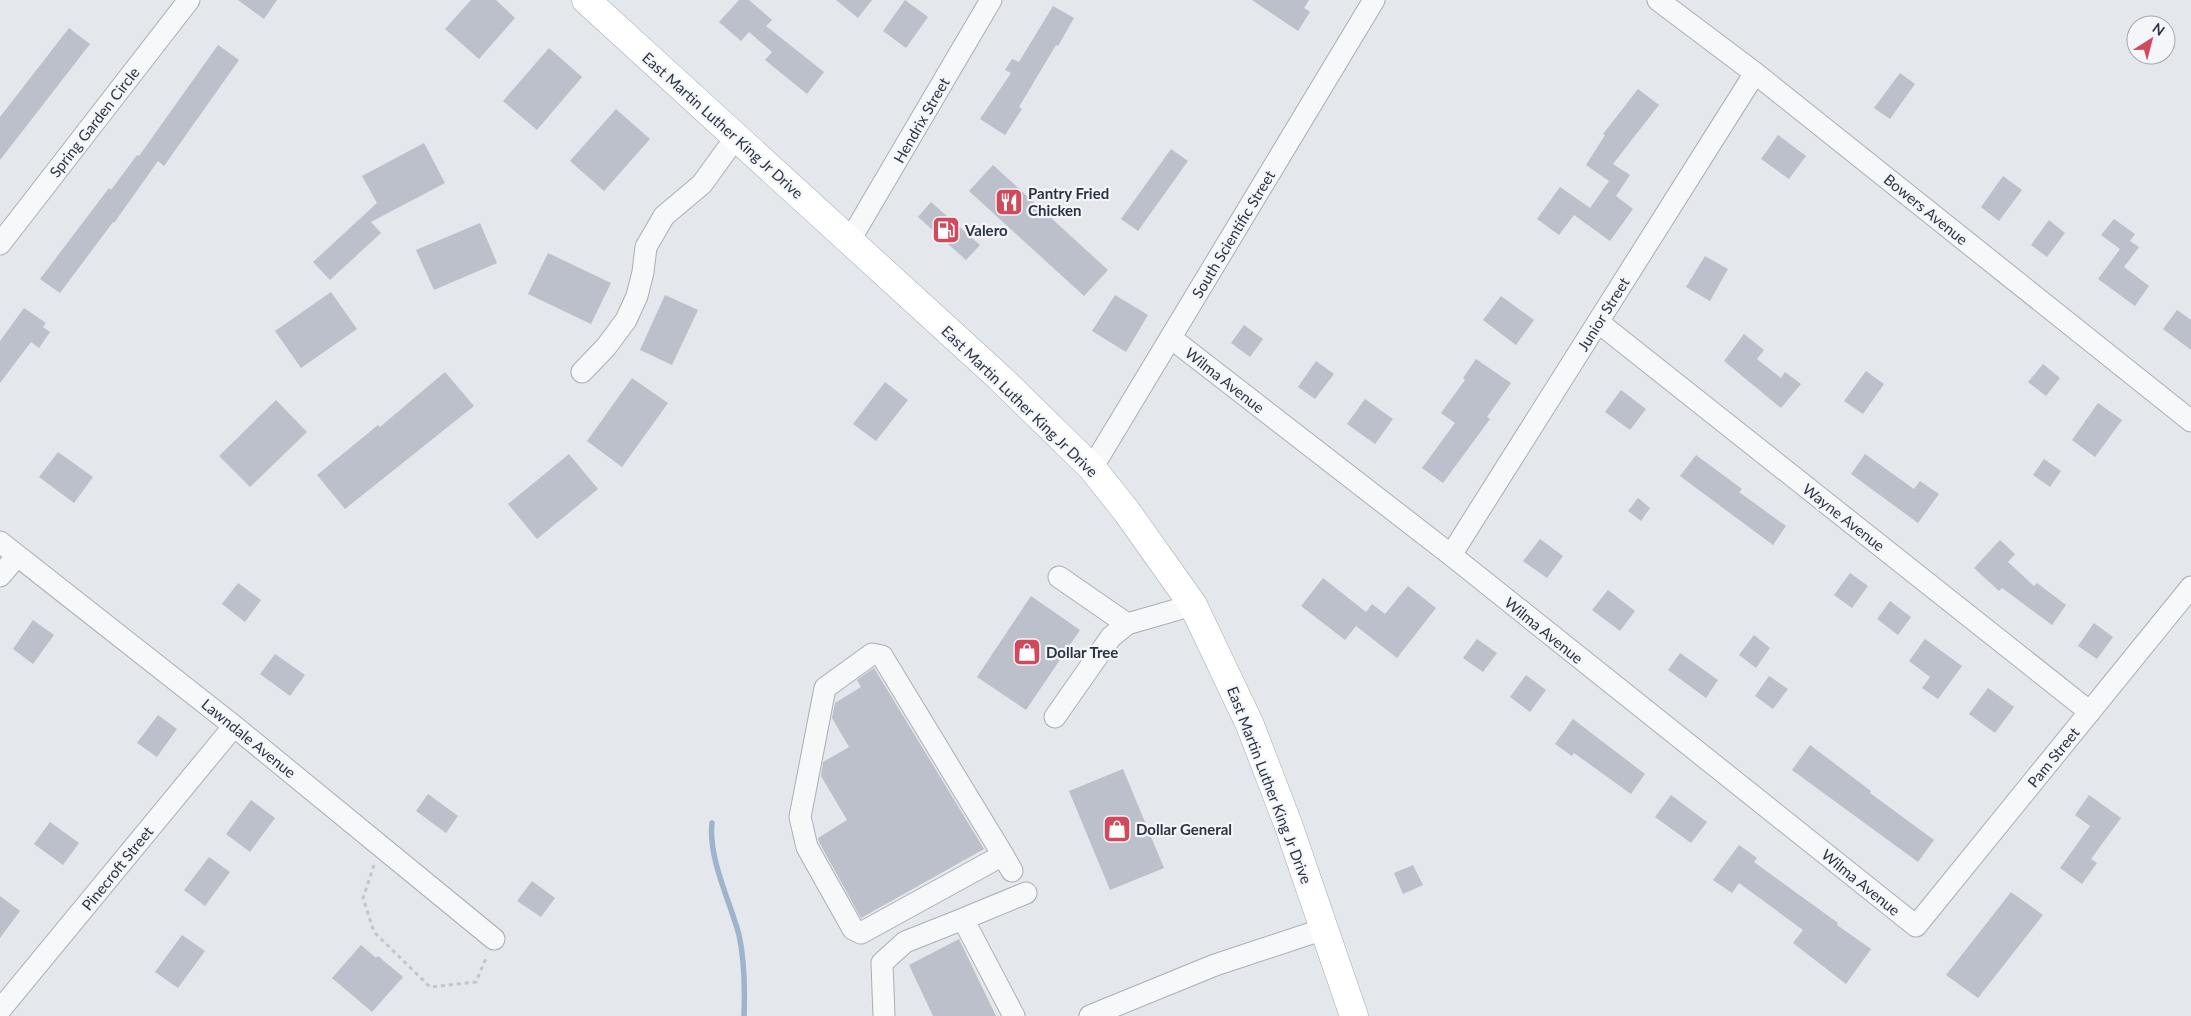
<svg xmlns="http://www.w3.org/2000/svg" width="2191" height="1016" font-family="Lato,sans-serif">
  <rect width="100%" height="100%" fill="#e4e7ec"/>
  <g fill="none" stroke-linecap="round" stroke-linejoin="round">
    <path stroke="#9fb4cc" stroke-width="5.5" d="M712,823C708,858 730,901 739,935C745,962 745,989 744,1016"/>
  </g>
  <path fill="#bbc0ca" d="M238,0H277L264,19Z
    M471,0H496L515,18L479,59L445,29Z
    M739,0H749L772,20L766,26L824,72L807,94L765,60L772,52L749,32L741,41L719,22Z
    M836,0H872L858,18Z
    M905,0L928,17L906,48L883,31Z
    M1252,0H1309L1304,8L1310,12L1298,31Z
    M1053,6L1074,18L1058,46L1056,45L1019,107L1022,109L1005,135L980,119L1011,73L1005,70L1012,59L1019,62Z
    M69,28L90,44L0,160V117Z
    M218,45L239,60L164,166L158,161L114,223L113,222L60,293L40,279L109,188L111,190L137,155L139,156Z
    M549,48L582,77L537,130L503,101Z
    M1900,73L1915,84L1890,119L1874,108Z
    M1638,89L1659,105L1613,164L1630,175L1616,196L1633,209L1610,241L1574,215L1559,235L1537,219L1560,187L1590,208L1609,181L1586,165L1605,135L1603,134Z
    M616,109L650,139L604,191L570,161Z
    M1778,135L1806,156L1789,179L1761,159Z
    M424,143L445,183L371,222L381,233L330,280L313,262L377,203L362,176Z
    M1171,149L1188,161L1138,231L1121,219Z
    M993,165L1108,270L1084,296L969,191Z
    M2003,176L2022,190L1999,221L1981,207Z
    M931,202L980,245L966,260L918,217Z
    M2114,219L2135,234L2130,241L2139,247L2124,267L2149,286L2135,306L2098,279L2120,249L2101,235Z
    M2049,220L2065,233L2047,257L2031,245Z
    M480,223L497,263L434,290L416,250Z
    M548,253L611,283L591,324L528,294Z
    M1705,256L1728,269L1710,301L1686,287Z
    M331,292L357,329L301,368L275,331Z
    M665,295L698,310L672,365L640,350Z
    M1115,295L1148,315L1126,352L1092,331Z
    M1501,296L1534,320L1516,345L1483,320Z
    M24,308L46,323L43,327L50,332L39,348L31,342L0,383V341Z
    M2177,310L2191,320V350L2163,329Z
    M1244,325L1263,339L1250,357L1231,343Z
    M1744,334L1764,350L1757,359L1781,378L1785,372L1801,384L1781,408L1724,361Z
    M1476,359L1511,383L1487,417L1490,419L1443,483L1422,468L1455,423L1441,413L1465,380L1463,378Z
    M1316,361L1334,374L1315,399L1298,387Z
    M2043,364L2060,378L2046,396L2028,382Z
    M1866,371L1884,384L1863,414L1844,401Z
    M445,372L474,406L345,509L317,475L378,425L380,427Z
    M632,378L668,403L622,467L587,441Z
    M885,382L908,400L876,441L853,424Z
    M1621,390L1646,409L1630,430L1605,412Z
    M1365,399L1393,419L1375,444L1347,424Z
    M276,400L307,432L250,487L219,456Z
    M2098,403L2122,420L2095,457L2072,440Z
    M58,452L93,477L74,503L39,477Z
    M569,454L598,489L537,539L508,504Z
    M1865,454L1914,489L1920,481L1939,494L1918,523L1851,474Z
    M1696,455L1742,489L1739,492L1786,526L1773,545L1680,476Z
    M2044,459L2061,471L2050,487L2033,475Z
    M1638,498L1650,508L1641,521L1628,511Z
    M1540,539L1563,556L1547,578L1523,561Z
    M2000,540L2015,554L2008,562L2034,586L2037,583L2066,605L2052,625L2002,588L1999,591L1974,568Z
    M1850,573L1868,586L1852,608L1834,595Z
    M1323,578L1366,612L1372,604L1385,614L1408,586L1436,608L1397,658L1356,626L1345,640L1301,606Z
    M238,583L261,600L245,622L222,604Z
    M1608,590L1635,611L1620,631L1592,610Z
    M1031,596L1080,630L1026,710L977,677Z
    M1890,601L1911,617L1898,635L1877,619Z
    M33,620L54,635L33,664L13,649Z
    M2094,623L2113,637L2097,659L2078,646Z
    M1754,635L1770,648L1756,668L1739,655Z
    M1477,639L1497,653L1483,672L1463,658Z
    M1925,639L1962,666L1938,699L1922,688L1930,677L1909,661Z
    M1680,653L1718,680L1706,698L1668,670Z
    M275,654L305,675L290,696L260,674Z
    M874,668L984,849L861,918L819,842L818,838L847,820L821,776L823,762L849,747L832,718L835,703L861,687L857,680Z
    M1526,675L1546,690L1530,712L1510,697Z
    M1769,676L1788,689L1773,709L1755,696Z
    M1988,688L2014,707L1995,733L1969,714Z
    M158,715L177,729L157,757L137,743Z
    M1573,719L1645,774L1631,794L1574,753L1572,756L1555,744Z
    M1810,745L1871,791L1870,793L1934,840L1918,862L1792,770Z
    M1123,769L1164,868L1110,890L1069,791Z
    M428,794L458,816L446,833L416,811Z
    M1671,795L1707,822L1691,843L1655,817Z
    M2089,795L2121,818L2091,859L2097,863L2082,884L2060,868L2090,826L2075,815Z
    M251,800L275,818L250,852L226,834Z
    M50,822L79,843L63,865L34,844Z
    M1739,845L1757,858L1754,862L1838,923L1837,925L1871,949L1846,984L1793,943L1803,930L1739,883L1732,893L1713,880Z
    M209,857L230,872L205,906L184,890Z
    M1413,865L1423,885L1403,894L1394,873Z
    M532,881L555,898L541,917L517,901Z
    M2011,892L2043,915L1978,998L1946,975Z
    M0,896L20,911L0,938Z
    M182,935L205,951L178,988L155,972Z
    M959,939L996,1016H933L909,965Z
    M361,945L376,958L378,956L403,977L372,1012L332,978Z"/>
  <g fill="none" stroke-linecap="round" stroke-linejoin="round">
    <g stroke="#a9aeb7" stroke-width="23">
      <path id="minor" d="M1658,0L1755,73L2191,421
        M850,240L991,0
        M0,244L189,0
        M1598,322L2090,712
        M1171,338L1451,555L1916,926L2191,587
        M582,372L606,347L626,320L637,296L643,272L646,247L664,216L702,184L736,137
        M1092,468L1374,0
        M0,542L234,726L494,939
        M1451,555L1755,73
        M0,576L17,556
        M1059,577L1127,624L1193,605
        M1055,717L1111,637L1127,624
        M1003,855L861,933L853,929L807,847L800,817L825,688L872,654L882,656L1003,855L1012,871
        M963,919L1026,893
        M0,1010L234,726
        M884,1016L882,963L905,942L963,919L1014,1016
        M1090,1016L1215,965L1324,929"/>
    </g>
    <g stroke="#a3abb8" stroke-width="29">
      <path id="major" d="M586,0L1000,378L1092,468L1127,512L1193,605L1250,725L1288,824L1354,1016"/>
    </g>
    <path stroke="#c2c5cb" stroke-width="3" stroke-dasharray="4 4" stroke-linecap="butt" d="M374,865L363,898L374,932L430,987L476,982L487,956"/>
    <use href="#minor" stroke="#f7f8fa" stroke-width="21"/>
    <use href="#major" stroke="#fff" stroke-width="28"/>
  </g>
  <defs>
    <g id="restaurant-square" transform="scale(1.4375)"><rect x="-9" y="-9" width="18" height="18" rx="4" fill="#d1495b" stroke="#f4f6f9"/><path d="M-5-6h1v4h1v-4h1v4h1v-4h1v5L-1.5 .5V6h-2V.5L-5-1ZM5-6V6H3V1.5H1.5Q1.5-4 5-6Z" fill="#fff"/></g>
    <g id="fuel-square" transform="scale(1.4375)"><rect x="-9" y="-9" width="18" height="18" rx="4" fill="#d1495b" stroke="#f4f6f9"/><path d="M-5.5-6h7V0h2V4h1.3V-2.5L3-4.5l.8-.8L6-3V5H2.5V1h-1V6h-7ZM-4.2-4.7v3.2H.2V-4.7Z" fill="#fff"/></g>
    <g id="shop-square" transform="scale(1.4375)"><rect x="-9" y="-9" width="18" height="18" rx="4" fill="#d1495b" stroke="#f4f6f9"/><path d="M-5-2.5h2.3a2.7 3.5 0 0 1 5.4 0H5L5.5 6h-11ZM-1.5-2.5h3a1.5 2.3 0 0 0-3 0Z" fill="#fff"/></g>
  </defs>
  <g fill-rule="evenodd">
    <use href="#restaurant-square" x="1009" y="202"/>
    <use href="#fuel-square" x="946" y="230"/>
    <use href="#shop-square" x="1027" y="652"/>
    <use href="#shop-square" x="1117" y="829"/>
  </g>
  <g text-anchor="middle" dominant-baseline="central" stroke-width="4.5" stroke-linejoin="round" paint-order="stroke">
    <g font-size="15" fill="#2b3445" stroke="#f4f6f9">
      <text transform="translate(921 120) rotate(-60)">Hendrix Street</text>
      <text transform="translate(94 122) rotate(-52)">Spring Garden Circle</text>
      <text transform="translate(723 125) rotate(42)">East Martin Luther King Jr Drive</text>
      <text transform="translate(1926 209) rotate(39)">Bowers Avenue</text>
      <text transform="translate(1233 234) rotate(-59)">South Scientific Street</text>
      <text transform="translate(1603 314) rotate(-58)">Junior Street</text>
      <text transform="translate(1225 380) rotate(38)">Wilma Avenue</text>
      <text transform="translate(1020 401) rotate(44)">East Martin Luther King Jr Drive</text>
      <text transform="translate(1844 517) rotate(38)">Wayne Avenue</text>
      <text transform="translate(1544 630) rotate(39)">Wilma Avenue</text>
      <text transform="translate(249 738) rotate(39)">Lawndale Avenue</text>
      <text transform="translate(2053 757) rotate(-51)">Pam Street</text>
      <text transform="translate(1270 785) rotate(69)">East Martin Luther King Jr Drive</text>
      <text transform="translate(117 868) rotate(-51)">Pinecroft Street</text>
      <text transform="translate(1861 882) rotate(39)">Wilma Avenue</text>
    </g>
    <g font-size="15" font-weight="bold" fill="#2b3445" stroke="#f4f6f9" text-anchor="start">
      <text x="1028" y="193">Pantry Fried<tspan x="1028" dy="17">Chicken</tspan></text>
      <text x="965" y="230">Valero</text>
      <text x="1046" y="652">Dollar Tree</text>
      <text x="1136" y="829">Dollar General</text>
    </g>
  </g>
  <g transform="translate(2151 40) rotate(36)"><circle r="24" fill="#f4f6f9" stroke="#a4a8b1"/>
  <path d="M0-4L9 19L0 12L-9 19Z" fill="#d1495b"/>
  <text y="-8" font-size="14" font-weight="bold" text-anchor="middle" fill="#2b3445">N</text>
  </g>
</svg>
